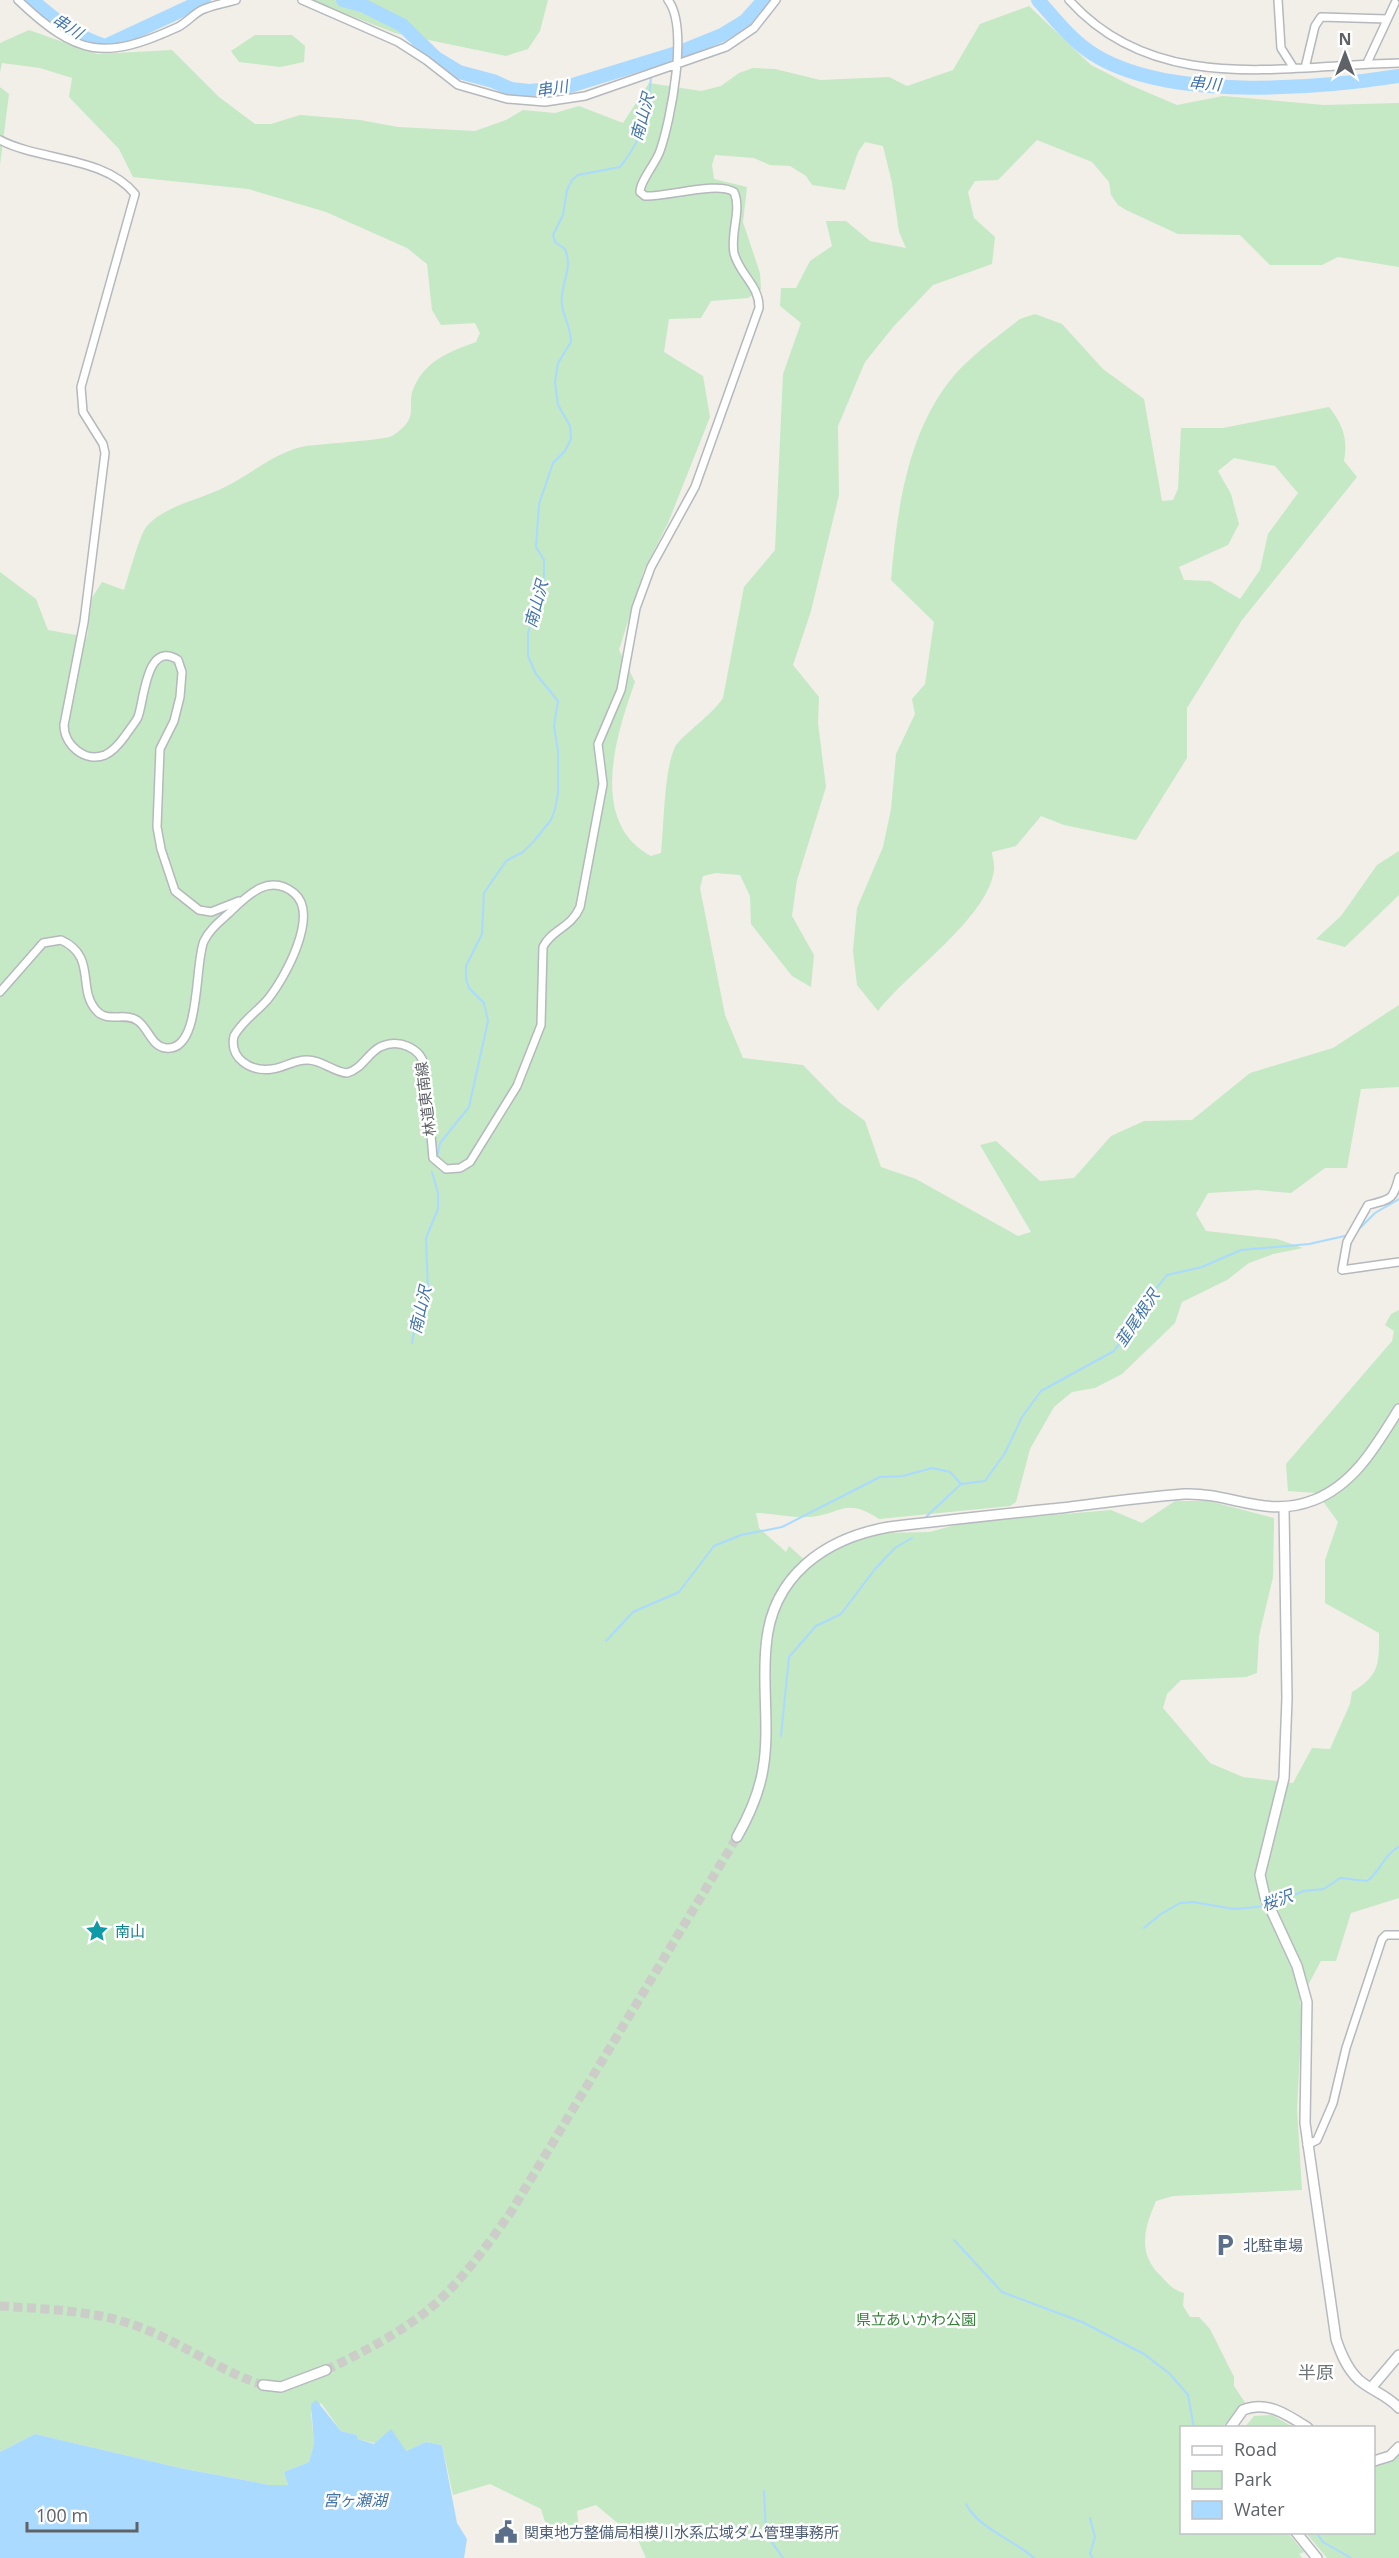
<svg xmlns="http://www.w3.org/2000/svg" width="1399" height="2558" font-family="'Open Sans','Noto Sans JP',sans-serif">
  <rect width="100%" height="100%" fill="#f1efe8"/>
  <path fill="#c5e8c5" fill-rule="evenodd" d="M310,0H548L540,31L528,49L506,56L395,33Z
    M1029,6L1091,65L1130,85L1177,105L1223,96L1324,105L1399,103V267L1338,257L1322,265H1270L1240,235L1178,234L1126,210L1118,205L1111,195L1109,182L1092,162L1037,140L998,180L975,181L968,192L974,218L995,237L992,264L933,285L894,326L865,362L838,426L839,495L811,611L793,665L819,697L818,723L826,787L797,880L792,916L814,955L811,987L792,976L751,924L750,896L740,875L716,873L703,876L700,888L725,1015L743,1058L803,1065L839,1102L865,1121L881,1167L916,1179L1018,1236L1031,1232L980,1145L996,1141L1040,1181L1074,1178L1111,1136L1144,1121L1192,1120L1250,1073L1333,1048L1399,1005V1087L1361,1089L1347,1168H1325L1291,1193L1257,1190L1208,1193L1196,1214L1206,1231L1277,1239L1303,1248L1273,1254L1249,1263L1227,1280L1182,1302L1175,1323L1122,1374L1095,1388L1072,1392L1054,1407L1030,1449L1016,1502L1010,1506L879,1519C845,1496 841,1515 808,1517C791,1518 773,1513 756,1513L759,1528L786,1552L789,1546L808,1563L850,1543L885,1533L930,1532L962,1523L1111,1510L1142,1523L1175,1501H1209L1274,1518L1273,1577L1259,1636L1257,1673L1246,1677L1181,1680L1167,1694L1163,1708L1210,1763L1243,1777L1293,1783L1312,1748L1330,1749L1350,1704L1352,1692C1380,1675 1379,1664 1379,1633L1325,1603V1560L1338,1522L1317,1493L1288,1491L1286,1464L1392,1341L1394,1331L1385,1325L1391,1314L1399,1310V1898L1351,1913L1336,1961H1321L1300,2000L1302,2015L1297,2109L1302,2190L1173,2196L1156,2201C1144,2229 1137,2253 1161,2276C1168,2284 1173,2290 1184,2293L1183,2306L1190,2317H1199L1210,2329L1234,2377V2386L1246,2404L1222,2427L1182,2428V2532L1288,2533L1304,2552L1299,2554L1302,2558H646L638,2540L596,2505L577,2511L579,2529L570,2538L547,2528L541,2509L490,2484L453,2495L442,2445L426,2442L406,2451L358,2439L357,2435L341,2431L321,2403L311,2412L314,2444L309,2462L284,2472L288,2485H270L180,2468L35,2434L0,2452V572L36,599L48,630L87,637L92,598L102,582L124,590C128,578 140,533 147,526C166,505 200,500 225,487C251,474 277,451 306,446C320,444 386,440 392,436C423,416 404,406 415,385C427,360 451,351 476,342L480,333L475,323L441,325L432,310L427,264L407,248L326,212L248,189L133,177L119,149L69,97L72,78L40,68L2,63L0,72V43L29,30L97,54L172,50L219,97L255,124H271L300,115L360,120L398,127L475,131L506,120L523,110L555,113L579,106L623,123L649,83L701,91L721,86L739,73L753,68L775,69L820,80L889,77L907,86L953,70L980,24ZM865,142L883,146L892,183L899,232L906,248L870,241L846,221H826L832,246L810,261L796,288H781L780,306L801,323L783,374L775,550L744,587L723,698C712,715 681,736 675,747C664,770 664,826 661,853L651,856C588,822 616,735 635,682L619,650L644,570L668,523L710,417L703,376L664,352L669,319L701,318L711,301L748,298L761,289L760,273L743,222L747,187L714,179L712,165L715,155L754,158L770,165L790,166L806,176L812,185L845,190L858,152Z
    M255,35H292L305,46L304,62L280,67L239,62L231,51Z
    M0,87L9,94L0,165Z
    M1035,314L1062,324L1103,369L1144,399L1162,501L1173,500L1178,489L1181,428H1223L1329,407C1343,425 1348,438 1344,461L1357,477L1242,620L1187,708V758L1136,840L1064,825L1041,816L1016,846L992,852C992,857 995,864 994,870C988,918 908,972 878,1011L857,985L853,951L857,908L883,847L891,809L896,754L915,714L912,699L925,684L934,622L891,580C897,512 906,439 948,383C967,358 996,338 1020,319ZM1234,458L1275,466L1298,493L1268,534L1260,570L1240,599L1210,581L1184,580L1179,567L1228,545L1239,524L1231,494L1218,471Z
    M1399,851V895L1345,947L1316,939L1341,916L1377,865Z
    M1272,2415L1293,2427H1245L1254,2416Z
    M1399,2453V2558H1327L1306,2533L1374,2532V2464H1383Z"/>
  <path fill="#aadaff" d="M316,2400L341,2431L357,2435L358,2439L374,2444L391,2429L406,2451L426,2442L442,2445L457,2523L467,2539L464,2558H0V2452L35,2434L180,2468L270,2485H288L284,2472L309,2462L314,2444L311,2404Z"/>
  <g fill="none" stroke-linecap="round" stroke-linejoin="round">
    <path stroke="#aadaff" stroke-width="2" d="M437,1157L440,1143L469,1107L488,1021L484,1003L469,988L466,979V966L482,934L484,893L506,861L523,852L534,841L551,820L555,809L558,793V751L554,726L558,701L536,674L528,656V633L544,577V560L536,547L539,504L553,463L565,451L571,439L570,426L558,405L555,382L558,363L571,342C571,328 564,318 562,305C559,285 574,270 565,249L555,242L553,235L563,215L567,190L572,180L578,175L620,167C647,135 650,101 652,60
      M1357,1231L1375,1213L1399,1199
      M412,1343L415,1325L428,1291L426,1238L438,1209V1193L432,1172
      M926,1517L961,1484L985,1481L1005,1453L1022,1417L1041,1391L1114,1351L1130,1330L1143,1305L1167,1275L1202,1267L1241,1250L1309,1244L1349,1235
      M606,1641L633,1612L679,1592L714,1546L741,1535L782,1527L880,1477L903,1476L932,1468L950,1472L961,1484
      M781,1736L789,1657L816,1626L841,1614L875,1569L895,1548L912,1538
      M1272,1905L1303,1891L1324,1889L1340,1878L1367,1881C1381,1871 1384,1854 1399,1847
      M1144,1928L1161,1914L1180,1903L1193,1902L1234,1909L1267,1906
      M954,2240L1002,2292L1082,2322L1144,2354L1170,2374L1188,2395L1194,2428
      M764,2491L766,2534L783,2558
      M966,2504C978,2528 1014,2540 1034,2558
      M1090,2518L1095,2537L1090,2554L1093,2558
      M1316,2532L1323,2542L1351,2558"/>
    <path stroke="#aadaff" stroke-width="14" d="M32,0C55,20 75,36 105,46L204,0
      M343,0L362,5L402,25L436,58L459,72L493,81L511,89L529,91L563,88L680,52L722,35L745,21L764,0
      M1038,0C1055,19 1071,40 1093,54C1167,101 1315,89 1399,76"/>
    <path stroke="#ccccc8" stroke-width="9" stroke-dasharray="9 4.5" stroke-linecap="butt" d="M0,2306C43,2309 87,2310 128,2323C176,2338 216,2370 263,2385
      M326,2370C359,2354 393,2337 423,2314C458,2287 485,2248 511,2212L737,1837"/>
    <g stroke="#b5b8bc" stroke-width="10">
      <path id="street" d="M18,0C77,56 104,61 178,27C188,22 195,12 204,9C214,5 225,3 236,0
        M302,0L398,42L426,60L458,85L507,99L545,102L585,96L726,47L754,28L776,0
        M1069,0C1156,97 1284,65 1399,63
        M1278,0L1281,48L1293,67
        M1367,63L1395,3
        M1305,68L1315,26L1321,17L1387,19
        M0,140C40,161 104,156 135,194L81,387L83,412L103,444L105,453L84,622L64,725C64,745 85,763 105,755C114,751 120,743 125,736C129,730 135,723 138,717C144,702 146,639 178,660L182,672L180,697L174,721L160,749L157,827L161,849L175,891L199,910L211,912L239,901
        M0,992L43,943L61,940C97,956 77,989 96,1010C107,1024 125,1011 138,1021C148,1028 152,1047 166,1048C202,1052 194,963 204,941C209,930 219,922 228,914C246,897 268,872 294,893C320,914 285,978 268,999C257,1012 242,1021 234,1036C229,1058 250,1072 272,1069C284,1068 295,1059 308,1060C322,1060 333,1072 347,1073C362,1069 367,1054 380,1047C399,1038 421,1048 425,1067L433,1158L446,1169L460,1168L470,1162L517,1086L541,1025L543,947C552,929 571,928 580,907L603,784L598,744L621,690L636,608L651,567L695,487L759,308C760,286 739,274 734,253C730,233 742,210 734,192C717,181 668,197 645,196L640,192C640,181 656,163 660,151C671,119 689,27 668,0
        M1399,1177C1393,1199 1393,1199 1368,1205L1347,1242L1342,1270L1399,1262
        M1307,2145L1317,2140L1333,2103L1346,2048L1382,1939L1386,1935H1399"/>
    </g>
    <g stroke="#b6babf" stroke-width="12">
      <path id="secondary" d="M1284,1508L1287,1698L1284,1778L1260,1875L1265,1897L1297,1966L1307,2002L1305,2123L1336,2339C1341,2354 1347,2369 1359,2380C1372,2391 1387,2395 1399,2408
        M737,1837C749,1816 759,1794 763,1769C770,1729 762,1687 766,1647C771,1576 825,1538 889,1527C946,1520 1004,1514 1061,1508C1102,1503 1143,1497 1184,1494C1231,1492 1266,1519 1314,1500C1355,1484 1377,1444 1399,1409
        M263,2385L281,2387L326,2370
        M1371,2388L1399,2355
        M1230,2428L1243,2410C1267,2400 1288,2415 1308,2428
        M1374,2461L1390,2456L1399,2447
        M1296,2532L1317,2558"/>
    </g>
    <use href="#street" stroke="#fff" stroke-width="7"/>
    <use href="#secondary" stroke="#fff" stroke-width="9"/>
  </g>
  <defs>
    <g id="sight-bare" transform="scale(1.8)"><path d="M0-6L1.8-2.2L6-1.7L2.9 1.2L3.7 5.4L0 3.3L-3.7 5.4L-2.9 1.2L-6-1.7L-1.8-2.2Z" fill="#0f9aa8" stroke="#fff" stroke-width="2.5" paint-order="stroke"/></g>
    <g id="parking-bare" transform="scale(1.8)"><path d="M-3.5-5.5H1a3.5 3.5 0 0 1 0 7H-1V5.5H-3.5ZM-1-3.4V-.6H.8a1.4 1.4 0 0 0 0-2.8Z" fill="#5c6f8a" stroke="#fff" stroke-width="2.5" paint-order="stroke"/></g>
    <g id="civic-bare" transform="scale(1.8)"><path d="M-.6-6.5H3V-4.5H.6V-3L4-1V1h2V6H-6V1h2V-1L-.6-3ZM-1.2 2.5V6h2.4V2.5Z" fill="#5c6f8a" stroke="#fff" stroke-width="2.5" paint-order="stroke"/></g>
  </defs>
  <g fill-rule="evenodd">
    <use href="#sight-bare" x="97" y="1931"/>
    <use href="#parking-bare" x="1225" y="2245"/>
    <use href="#civic-bare" x="506" y="2532"/>
  </g>
  <g text-anchor="middle" dominant-baseline="central" stroke-width="5" stroke-linejoin="round" paint-order="stroke">
    <g font-size="15" fill="#5f6368" stroke="#fff">
      <text transform="translate(425 1099) rotate(-97)">林道東南線</text>
    </g>
    <g font-size="15" fill="#0d838f" stroke="#fff" text-anchor="start">
      <text x="115" y="1931">南山</text>
    </g>
    <g font-size="15" fill="#4e5e75" stroke="#fff" text-anchor="start">
      <text x="1243" y="2245">北駐車場</text>
      <text x="524" y="2532">関東地方整備局相模川水系広域ダム管理事務所</text>
    </g>
    <g font-size="15" fill="#348238" stroke="#fff">
      <text x="916" y="2319">県立あいかわ公園</text>
    </g>
    <g font-size="16" font-style="italic" fill="#4174aa" stroke="#fff">
      <text transform="translate(68 26) rotate(32)">串川</text>
      <text transform="translate(1205 83) rotate(5)">串川</text>
      <text transform="translate(552 88) rotate(-8)">串川</text>
      <text transform="translate(642 117) rotate(-75)">南山沢</text>
      <text transform="translate(536 604) rotate(-75)">南山沢</text>
      <text transform="translate(420 1310) rotate(-77)">南山沢</text>
      <text transform="translate(1137 1318) rotate(-56)">韮尾根沢</text>
      <text transform="translate(1277 1900) rotate(-20)">桜沢</text>
      <text x="355" y="2500">宮ヶ瀬湖</text>
    </g>
    <g font-size="18" fill="#70757a" stroke="#fff">
      <text x="1316" y="2372">半原</text>
    </g>
  </g>
  <rect x="1180" y="2426" width="195" height="108" fill="#ffffff" stroke="#bfc1c3" stroke-width="1.5"/>
  <rect x="1192" y="2446" width="30" height="9" fill="#ffffff" stroke="#bfc1c3" stroke-width="1.5"/>
  <text x="1234" y="2456" font-size="18" fill="#5f6368">Road</text>
  <rect x="1192" y="2471" width="30" height="18" fill="#c5e8c5" stroke="#bfc1c3" stroke-width="1.5"/>
  <text x="1234" y="2486" font-size="18" fill="#5f6368">Park</text>
  <rect x="1192" y="2501" width="30" height="18" fill="#aadaff" stroke="#bfc1c3" stroke-width="1.5"/>
  <text x="1234" y="2516" font-size="18" fill="#5f6368">Water</text>
  <g transform="translate(1345 54)" stroke="#ffffff" stroke-width="4.5" paint-order="stroke">
  <path d="M0-4.5L10 22L0 15L-10 22Z" fill="#5f6368"/>
  <text y="-9" font-size="16" font-weight="bold" text-anchor="middle" fill="#5f6368">N</text>
  </g>
  <path d="M27 2522v9h110v-9" fill="none" stroke="#5f6368" stroke-width="3"/>
  <text x="36" y="2522" font-size="18" fill="#5f6368" stroke="#ffffff" stroke-width="4.5" paint-order="stroke">100 m</text>
</svg>
